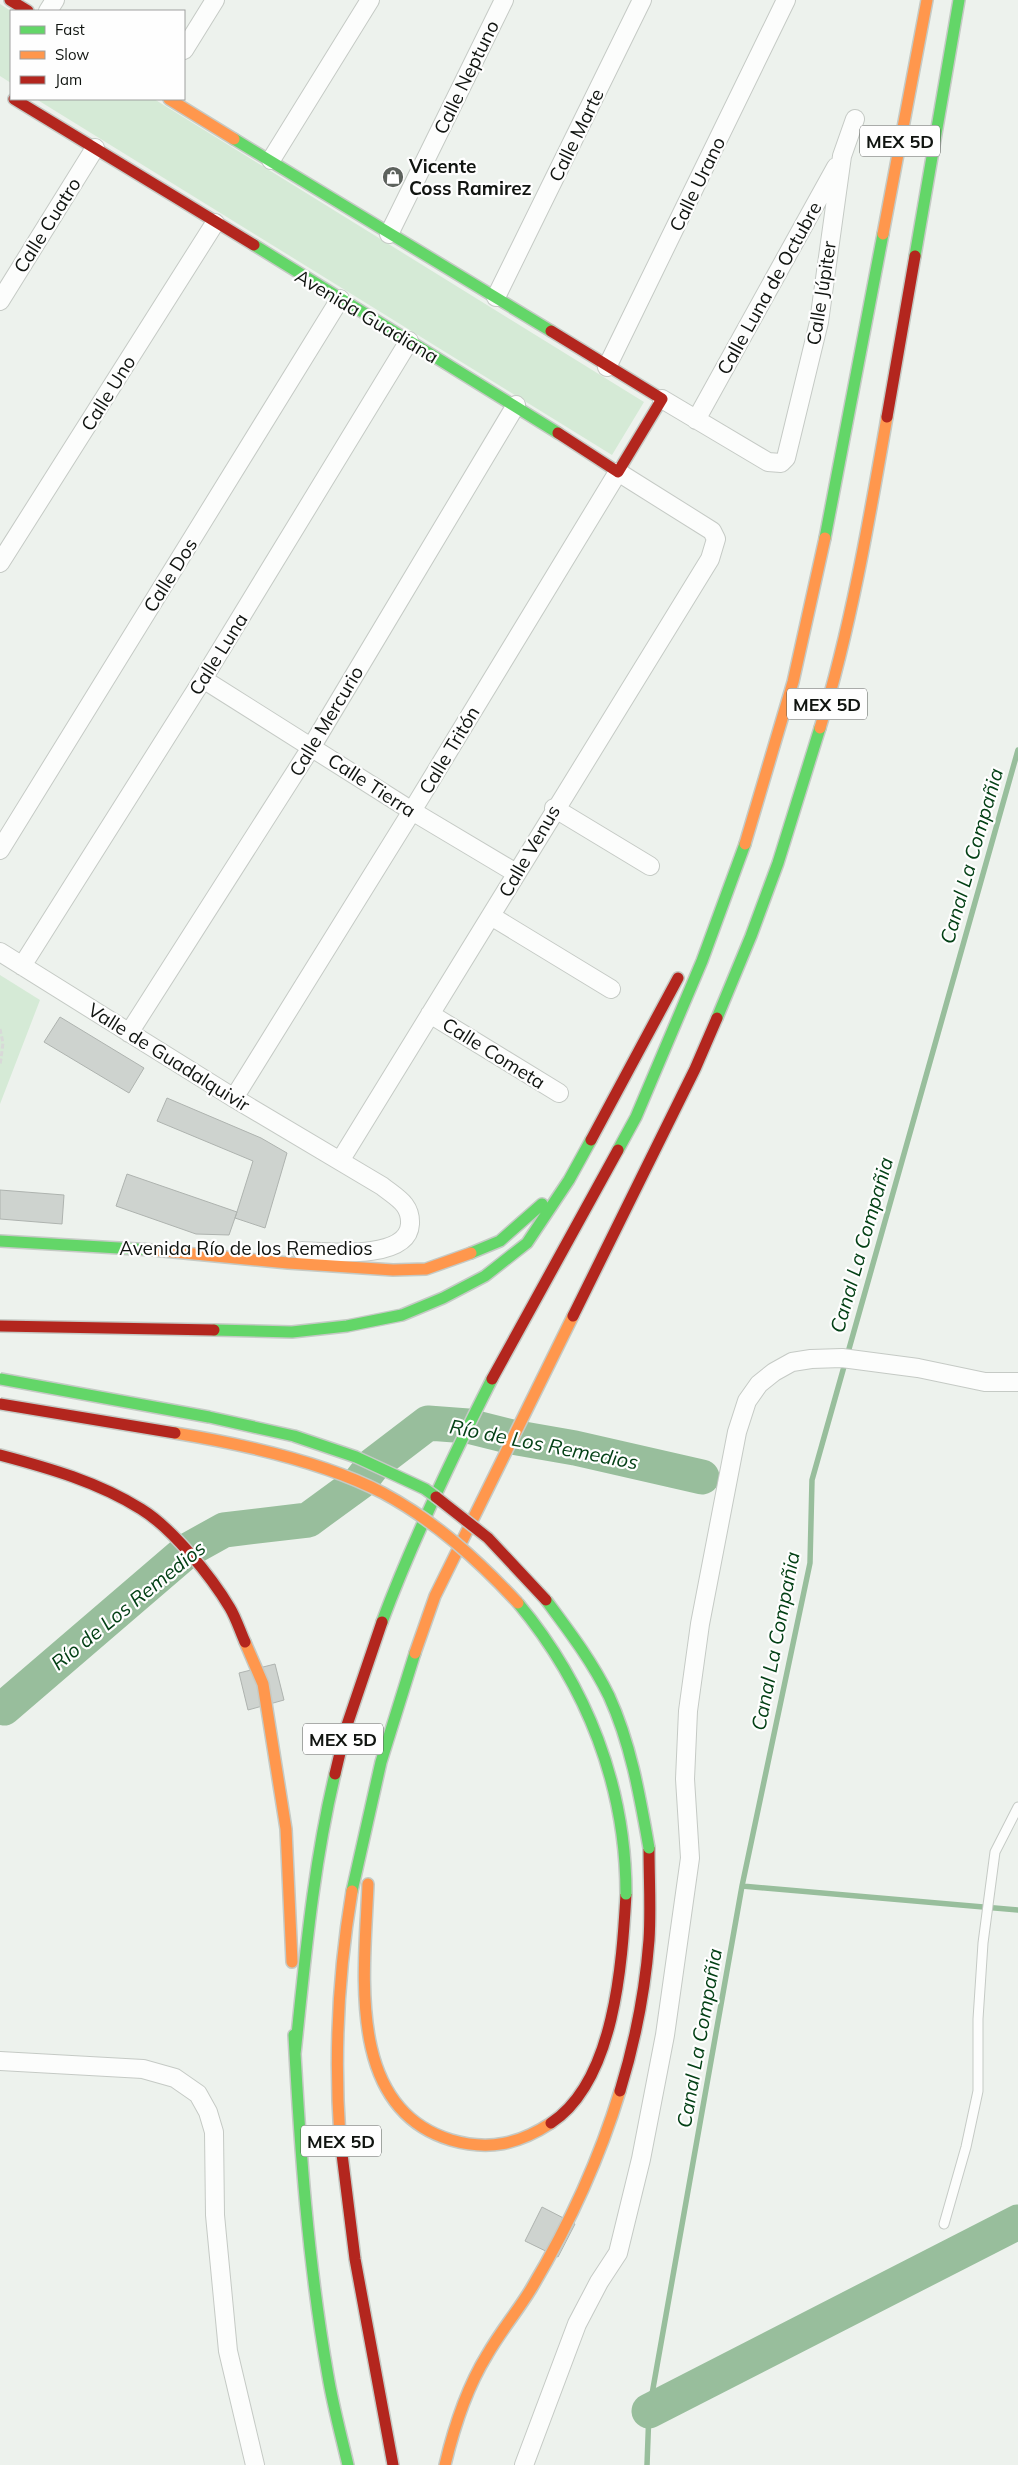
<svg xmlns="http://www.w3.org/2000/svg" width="1018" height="2465" font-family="Mulish,sans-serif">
  <rect width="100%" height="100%" fill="#edf2ed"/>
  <path fill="#d5ead6" d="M0,4L11,11V83L0,76Z
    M36,99H154L644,402L612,455Z
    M0,975L40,1000L0,1104Z"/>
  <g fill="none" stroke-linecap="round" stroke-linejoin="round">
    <path stroke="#98be9c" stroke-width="5.5" d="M742,1886L1018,1910
      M647,2465L649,2411L742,1886L810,1563L812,1480L1018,750"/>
    <path stroke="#98be9c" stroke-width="35" d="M4,1708L188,1550L224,1530L308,1520L360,1482L373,1465L428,1423L468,1426L512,1437L575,1448L702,1477
      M649,2411L1018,2222"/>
  </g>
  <path fill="#ced3cf" stroke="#aeb3af" d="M60,1017L144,1068L129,1093L44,1042Z
    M167,1098L261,1138L287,1153L265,1228L235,1218L253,1161L157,1121Z
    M127,1174L237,1212L229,1235L196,1234L116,1206Z
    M0,1190L64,1195L62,1224L0,1219Z
    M275,1664L284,1700L248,1710L239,1673Z
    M542,2207L575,2224L558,2257L525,2241Z"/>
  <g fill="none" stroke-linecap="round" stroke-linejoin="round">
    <g stroke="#c5cac5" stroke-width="11">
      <path id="lane" d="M944,2224L966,2147L978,2091V2019L983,1943L995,1852L1018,1807"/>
    </g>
    <g stroke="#c5cac5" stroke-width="20">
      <path id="street" d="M48,11L55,0
        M184,50L215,0
        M271,160L370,0
        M389,234L504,0
        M496,297L642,0
        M0,301L95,148
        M607,367L786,0
        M662,399L768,462L781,463L786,458L819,322L842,156L855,119
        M696,420L836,167
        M0,563L215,223
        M203,679L412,811L516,873
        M554,808L650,866
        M0,850L340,299
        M491,916L611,989
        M0,952L234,1098L382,1186C397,1198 411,1204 410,1224C408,1261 327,1252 302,1251
        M22,966L203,679L409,341
        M430,1014L559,1093
        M129,1033L312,746L516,405
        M234,1098L412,811L618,472L712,531L716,539L710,559C585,759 462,960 340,1161
        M0,2061L143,2069L175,2078L198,2094L208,2112L214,2132L215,2215L228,2351L255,2465
        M524,2465L577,2324L599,2282L618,2253L641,2159L665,2035L690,1858L685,1779L688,1711L700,1624L737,1432L747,1401L759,1384L774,1372L792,1362L811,1359L842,1358L918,1368L985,1382H1018"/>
    </g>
    <g stroke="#c5cac5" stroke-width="14">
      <path id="fast" d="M234,139L551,331
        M254,245L558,433
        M915,256L959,0
        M825,538L883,234
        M717,1018L751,936L778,863L820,728
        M618,1150L636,1117L702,961L745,844
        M0,1241L153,1250
        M471,1253L500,1241L542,1204
        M214,1330L292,1332L347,1326L402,1315L443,1298L485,1276L527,1243L569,1180L591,1140
        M382,1622C413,1539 452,1458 492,1379
        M352,1891L381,1762L415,1653
        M294,2035C300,2149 308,2263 328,2376C333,2406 341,2435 348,2465
        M295,2054C305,1960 313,1866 335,1774"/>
    </g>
    <g stroke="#c5cac5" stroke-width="14">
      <path id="slow" d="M169,99L234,139
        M883,234L927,0
        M820,728C851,627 869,521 887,417
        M745,844L793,682L825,538
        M153,1250L288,1263L393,1270L426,1269L471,1253
        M245,1642L263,1684L286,1829L292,1962
        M415,1653L435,1596L573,1316
        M368,1884C365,1969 344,2108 451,2140C489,2151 519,2144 551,2123
        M340,2138C334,2054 338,1974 352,1891
        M445,2465C454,2427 466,2389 487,2355C500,2332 517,2312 531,2289C568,2227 599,2160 620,2091"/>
    </g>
    <g stroke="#c5cac5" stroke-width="14">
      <path id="jam" d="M10,0L28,11
        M14,99L254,245
        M551,331L662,399L618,472L558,433
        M887,417L915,256
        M591,1140L678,978
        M573,1316L695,1069L717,1018
        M0,1326L214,1330
        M492,1379L618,1150
        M0,1455C49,1468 98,1482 141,1509C172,1528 211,1576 230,1608C236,1618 240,1631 245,1642
        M335,1774L346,1728L382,1622
        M620,2091C635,2042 645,1992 649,1940C651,1910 649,1879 649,1848
        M551,2123C615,2081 622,1963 626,1894
        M340,2138L355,2259L393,2465"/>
    </g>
    <path stroke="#d8d9d8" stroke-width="3" stroke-dasharray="5 2.5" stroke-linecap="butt" d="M0,1029L3,1043L0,1066"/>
    <use href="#lane" stroke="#fcfdfc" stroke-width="9"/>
    <use href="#street" stroke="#fcfdfc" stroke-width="18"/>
    <use href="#fast" stroke="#63d668" stroke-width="11"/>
    <use href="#slow" stroke="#ff974d" stroke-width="11"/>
    <use href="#jam" stroke="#b3261e" stroke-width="11"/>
    <g stroke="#c5cac5" stroke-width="14" stroke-linecap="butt">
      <path id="fast-bridge" d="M0,1379L209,1417L294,1436L356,1457L425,1489L436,1497
        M546,1600C569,1631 592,1661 609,1696C631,1744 640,1797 649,1848
        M518,1603C587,1686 626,1786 626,1894"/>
    </g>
    <g stroke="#c5cac5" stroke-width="14" stroke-linecap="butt">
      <path id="slow-bridge" d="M175,1433C242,1444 322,1461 383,1493C435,1521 478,1560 518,1603"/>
    </g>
    <g stroke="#c5cac5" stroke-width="14" stroke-linecap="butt">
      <path id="jam-bridge" d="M0,1404L175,1433
        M436,1497L488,1538L546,1600"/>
    </g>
    <use href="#fast-bridge" stroke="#63d668" stroke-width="11"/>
    <use href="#slow-bridge" stroke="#ff974d" stroke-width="11"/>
    <use href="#jam-bridge" stroke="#b3261e" stroke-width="11"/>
  </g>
  <defs>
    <g id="shop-disc" transform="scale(1.125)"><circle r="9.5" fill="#5d625d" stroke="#fefefe"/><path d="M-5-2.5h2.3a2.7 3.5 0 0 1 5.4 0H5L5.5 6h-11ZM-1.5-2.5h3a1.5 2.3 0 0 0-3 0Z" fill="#fff"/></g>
  </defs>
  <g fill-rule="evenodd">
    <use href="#shop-disc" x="393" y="177"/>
  </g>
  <g text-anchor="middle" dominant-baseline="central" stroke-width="4.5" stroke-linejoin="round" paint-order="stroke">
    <g fill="#fefefe" stroke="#575a57" stroke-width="1">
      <rect x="860" y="125.5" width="80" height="31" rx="4"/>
      <rect x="787" y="688.5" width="80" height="31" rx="4"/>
      <rect x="303" y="1723.5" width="80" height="31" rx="4"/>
      <rect x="301" y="2125.5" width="80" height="31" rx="4"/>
    </g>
    <g font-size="18" font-weight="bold" fill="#101410">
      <text x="900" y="141">MEX 5D</text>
      <text x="827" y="704">MEX 5D</text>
      <text x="343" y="1739">MEX 5D</text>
      <text x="341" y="2141">MEX 5D</text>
    </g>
    <g font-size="19" fill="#101410" stroke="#fefefe">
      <text transform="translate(466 77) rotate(-64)">Calle Neptuno</text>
      <text transform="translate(576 135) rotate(-64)">Calle Marte</text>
      <text transform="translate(697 184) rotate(-64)">Calle Urano</text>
      <text transform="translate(47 225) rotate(-58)">Calle Cuatro</text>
      <text transform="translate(769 288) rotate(-61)">Calle Luna de Octubre</text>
      <text transform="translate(821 293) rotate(-81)">Calle Júpiter</text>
      <text transform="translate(367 316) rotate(31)">Avenida Guadiana</text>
      <text transform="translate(108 393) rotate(-58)">Calle Uno</text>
      <text transform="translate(170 575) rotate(-58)">Calle Dos</text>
      <text transform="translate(218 654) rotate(-58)">Calle Luna</text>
      <text transform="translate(326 721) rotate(-59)">Calle Mercurio</text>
      <text transform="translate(449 750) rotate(-59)">Calle Tritón</text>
      <text transform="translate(372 785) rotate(33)">Calle Tierra</text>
      <text transform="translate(529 851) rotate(-60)">Calle Venus</text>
      <text transform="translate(494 1053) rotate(32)">Calle Cometa</text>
      <text transform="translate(169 1057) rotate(32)">Valle de Guadalquivir</text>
      <text x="246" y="1248">Avenida Río de los Remedios</text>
    </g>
    <g font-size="19" font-weight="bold" fill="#101410" stroke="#fefefe" text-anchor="start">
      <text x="409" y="166">Vicente<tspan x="409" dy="22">Coss Ramirez</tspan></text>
    </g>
    <g font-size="20" font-style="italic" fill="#034015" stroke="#fefefe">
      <text transform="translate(971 856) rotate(-74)">Canal La Compañia</text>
      <text transform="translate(861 1245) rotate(-74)">Canal La Compañia</text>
      <text transform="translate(544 1444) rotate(11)">Río de Los Remedios</text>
      <text transform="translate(128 1605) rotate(-39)">Río de Los Remedios</text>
      <text transform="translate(775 1641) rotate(-79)">Canal La Compañia</text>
      <text transform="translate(699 2038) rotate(-80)">Canal La Compañia</text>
    </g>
  </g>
  <rect x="10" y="10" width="175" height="90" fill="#fefefe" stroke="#9fa09f"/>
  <rect x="20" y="26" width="25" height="8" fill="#63d668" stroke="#9fa09f"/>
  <text x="55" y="35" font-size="15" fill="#101410">Fast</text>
  <rect x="20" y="51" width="25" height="8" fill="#ff974d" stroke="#9fa09f"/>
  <text x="55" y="60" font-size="15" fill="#101410">Slow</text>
  <rect x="20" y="76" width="25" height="8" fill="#b3261e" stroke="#9fa09f"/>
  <text x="55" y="85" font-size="15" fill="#101410">Jam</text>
</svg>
